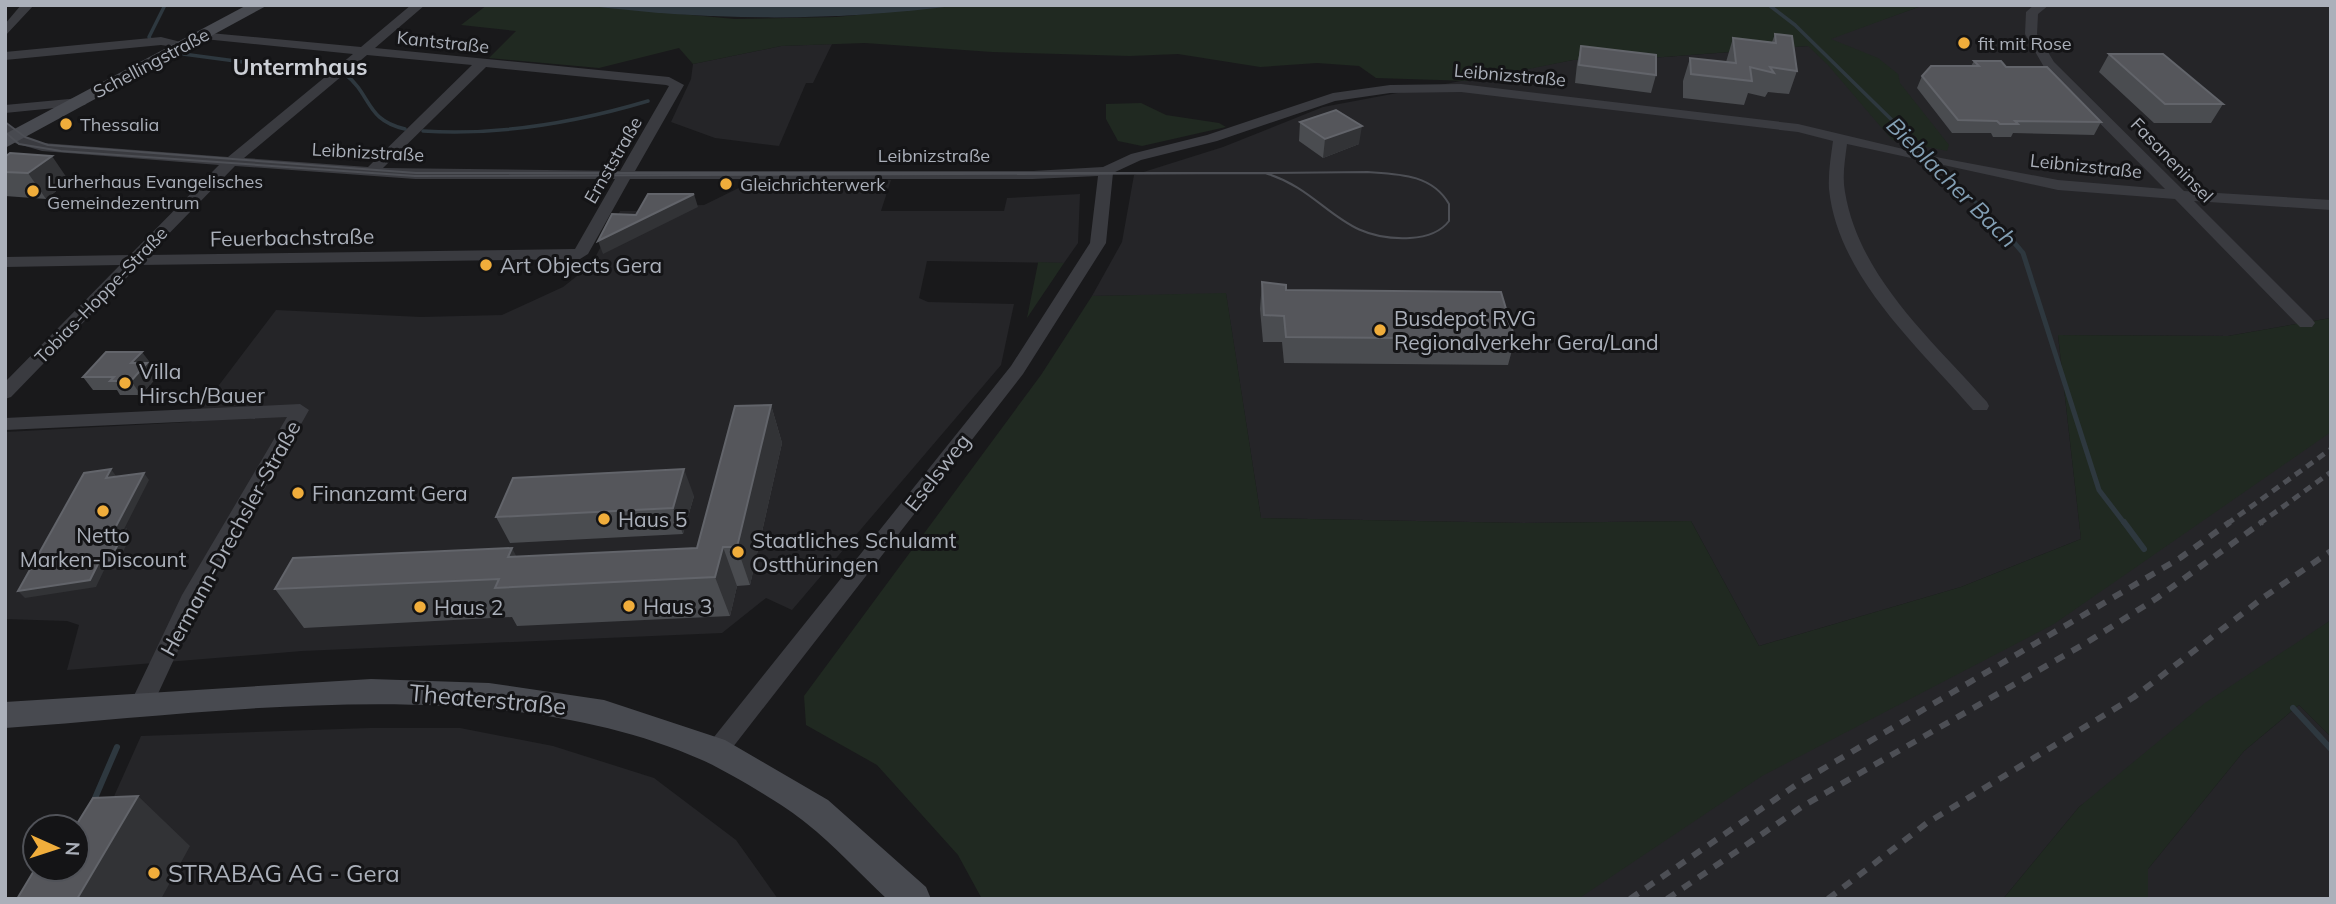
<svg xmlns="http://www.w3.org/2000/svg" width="2336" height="904" font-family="Mulish,sans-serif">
  <rect width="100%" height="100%" fill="#19191b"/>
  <path fill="#252528" d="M1924,5H2331V318L2228,336L2058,335L2081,539L1961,587L1759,646L1691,521L1523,523L1261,518L1226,294L1092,296L1122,242L1134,175L1223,147L1323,107L1573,60L1664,57L1808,46Z
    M832,44L813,83H806L779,146L715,138L671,122L691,79L693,64L781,46Z
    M755,180H891L881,211H1004L1007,198L1080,194L1078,243L1064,263L927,261L919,298L928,302L1014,304L1001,365L792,610L766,598L722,633L302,651L67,670L79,625L67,621L5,619V432L191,422L276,310L421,317L502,315L563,287L591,265L620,211H647L649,206L704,205Z
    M2331,414V620L2079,807L2003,899H1547Z
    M2299,705L2331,737V899H2148V869L2244,751Z
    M370,728H460L553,746L654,778L736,840L778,899H68L141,736Z"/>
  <path fill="#202921" d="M487,5H582L735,19L836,17L960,5H1924L1831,39L1878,58L1898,74L1900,83L1949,145L1947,151L1892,140L1828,65L1808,46L1664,57L1573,60L1470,81L1376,78L1359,66L1317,63L1260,67L1178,54L1130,56L992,52L865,43L781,46L693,64L679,48L599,68L489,58L516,31L461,25Z
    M1141,103L1166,115L1219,123L1226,127L1142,146L1118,141L1106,119V104Z
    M1038,262L1064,263L1027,318L1038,263Z
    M1226,293L1261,518L1523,523L1691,521L1759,646L1961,587L2081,539L2058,335L2228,336L2331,318V432L2054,624L1762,776L1578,899H982L958,855L877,765L806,725L804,696L1041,375L1092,296Z
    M2331,620V737L2299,705L2244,751L2148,869V899H2003L2079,807L2205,703Z"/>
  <path fill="#2e383f" d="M583,5H960C833,22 709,21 583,5Z"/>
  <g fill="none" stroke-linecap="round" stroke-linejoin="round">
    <path stroke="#2e383f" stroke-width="3.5" d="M1769,5L1795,25L2003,229
      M151,41L149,37L165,5
      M183,54L243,62L307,63L335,68
      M345,74C372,95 365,120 405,129
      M423,131C500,136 574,123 648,101"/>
    <path stroke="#2e383f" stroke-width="5" d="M2001,227L2023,253L2099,490L2125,524"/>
    <path stroke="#2e383f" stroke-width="6" d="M2124,522L2144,549
      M2293,708L2331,749
      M92,805L117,747"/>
    <path fill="#3a3b40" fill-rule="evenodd" d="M21,5H34L5,36V24Z
      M411,5H425L375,48L669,77L684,85L635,171H1033L1103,167L1131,154L1207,135L1333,93L1390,85L1461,84L1798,124L1941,158L2058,180L2165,189L2044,67L2025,34L2026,12L2034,5H2049L2038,14L2037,34L2054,62L2184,191L2331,200V210L2194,201L2312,319L2315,323L2312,327H2300L2175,199L2058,190L1847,144C1845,160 1842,176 1845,192C1859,277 1932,340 1987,402L1989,406L1987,410H1973C1919,347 1838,277 1829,189C1828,173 1831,156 1833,141L1798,132L1461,92L1390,93L1335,101L1217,141L1141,160L1113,173L1106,243L1023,374L726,756L718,759L710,756L706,749L710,742L1011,366L1090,243L1098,176L1033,179H630L588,254L580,259L139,265L11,397L5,399V382L120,265L5,267V257L130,255L219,165L42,151L15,143L5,135V123L25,137L43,143L228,157L353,54L204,39L199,38V32L361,47ZM367,55L472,65L368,167L244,158ZM486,67L666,85L669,86L620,171L383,168ZM235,166L415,179H615L575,249L148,255Z
      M161,37L193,45L187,49L161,45L5,60V52Z
      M80,98L87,102L85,105L5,113V105Z
      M300,404L309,410L200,603L150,711L142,714L134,711L130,704L182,595L287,417L5,430V418Z"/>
    <path fill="#484a50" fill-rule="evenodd" d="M247,5H268L5,148V134Z
      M371,679L489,683L604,700L725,740L828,800L926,887L931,899H887C860,874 835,846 806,823C786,806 727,771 702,760C497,669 223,713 5,728V702Z"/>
    <path stroke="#4d4f55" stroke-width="2" d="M5,122L25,137L48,145L416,173H1265
      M5,132L19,144L61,151L415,176L1265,173
      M1368,172C1398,174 1432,174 1449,204V221C1440,233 1426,237 1410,238C1338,242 1326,191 1265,173Z"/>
    <path stroke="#4d4f55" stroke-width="5" stroke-dasharray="8 6" stroke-linecap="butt" d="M2227,524L2331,449
      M2259,524L2331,472"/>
    <path stroke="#4d4f55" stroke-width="6" stroke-dasharray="10 9" stroke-linecap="butt" d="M1630,899L1799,783L2180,558L2230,522
      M1667,899L1803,806L2086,643L2157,598L2262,522
      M1828,899L1927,823L2134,697L2264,597L2331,551"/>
  </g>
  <path fill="#4a4c50" d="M1775,34L1797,71L1789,94L1768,92L1765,97L1748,93L1744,105L1683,98V81L1690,58L1726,62L1733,38L1772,42Z
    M1581,46L1656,75L1651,93L1575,83L1577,64Z
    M2109,54L2223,104L2211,123H2154L2099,72Z
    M1974,61L2006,67L2101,122L2094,135L2013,133L2011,137H1993L1991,133H1952L1917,88L1922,76L1971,66Z
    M1300,122L1359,144L1323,158L1299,141Z
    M5,157L69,181L46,199L5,196Z
    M1262,282L1286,290L1515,339L1508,365L1284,363L1282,342H1263L1260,309Z
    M152,365L150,367L157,377L141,395H120L117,390H93L83,377Z
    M771,405L782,443L750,585L737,586L730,616L517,626L512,617L304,628L275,589L516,557L697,548Z
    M694,496L683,534L510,543L496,517Z"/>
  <path fill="#323336" d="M1362,126L1359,144L1323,158L1325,139Z
    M52,156L69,181L46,199L28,173Z
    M694,194L698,207L603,254L598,241Z
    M142,352L152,365L150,367L157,377L141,395L131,381V363Z
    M771,405L782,443L750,585L737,547Z
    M111,469L116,476L106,478Z
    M684,469L694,496L683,534L673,508Z
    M144,473L149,480L119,539L113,532Z
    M125,530L130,537L116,567L105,568L96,587L25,598L18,591L99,562Z
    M723,547L737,586L730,616L715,577Z
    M512,548L532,586L508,557Z
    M138,796L190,846L161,899H77Z"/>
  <path fill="#55565b" stroke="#62646a" stroke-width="2" d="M1775,34L1792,36L1797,71L1770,67L1774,73L1750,67L1752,81L1691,74L1690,58L1736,63L1733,38L1776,43Z
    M1581,46L1656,55V75L1579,65Z
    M2109,54H2163L2223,104H2165Z
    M1974,61H2001L2006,67H2047L2101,122L2015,121L2018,124H2000L1997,121L1958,120L1922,76L1931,66H1979Z
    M1336,110L1362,126L1325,139L1300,122Z
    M10,153L52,156L28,173L5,172V157Z
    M648,194H694L598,241L612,214L636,215Z
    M1262,282L1286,285V290L1501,292L1515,339L1286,337L1284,316L1264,315Z
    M106,352H142L131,363H147L131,381H110L114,377H83Z
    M771,405L737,547H723L715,577L495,588L499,579L275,589L293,558L512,548L508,557L697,548L735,406Z
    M111,469L106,478L144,473L113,532L125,530L110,560L99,562L90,580L18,591L84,473Z
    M684,469L673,508L496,517L513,478Z
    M138,796L77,899H17L35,869H77V827H75L93,798Z"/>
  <g fill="#f0ad3b" stroke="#141416" stroke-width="2.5">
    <circle cx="1964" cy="43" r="7"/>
    <circle cx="66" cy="124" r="7"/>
    <circle cx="726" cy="184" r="7"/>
    <circle cx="33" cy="191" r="7"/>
    <circle cx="486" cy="265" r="7"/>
    <circle cx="1380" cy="330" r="7"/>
    <circle cx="125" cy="383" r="7"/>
    <circle cx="298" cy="493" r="7"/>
    <circle cx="103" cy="511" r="7"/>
    <circle cx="604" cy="519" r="7"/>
    <circle cx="738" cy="552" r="7"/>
    <circle cx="629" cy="606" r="7"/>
    <circle cx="420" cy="607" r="7"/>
    <circle cx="154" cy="873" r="7"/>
  </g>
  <g text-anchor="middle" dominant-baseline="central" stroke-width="6" stroke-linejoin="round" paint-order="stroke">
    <g font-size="18" fill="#abb0ba" stroke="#141416">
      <text transform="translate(443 42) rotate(6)">Kantstraße</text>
      <text transform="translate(151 63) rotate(-28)">Schellingstraße</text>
      <text transform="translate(1510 75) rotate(5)">Leibnizstraße</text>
      <text transform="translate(368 152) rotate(3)">Leibnizstraße</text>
      <text x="934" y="155">Leibnizstraße</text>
      <text transform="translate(613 160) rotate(-60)">Ernststraße</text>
      <text transform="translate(2172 160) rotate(46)">Fasaneninsel</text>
      <text transform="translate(2086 166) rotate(6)">Leibnizstraße</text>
      <text transform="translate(101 295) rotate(-46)">Tobias-Hoppe-Straße</text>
    </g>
    <g font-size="18" fill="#abb0ba" stroke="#141416" text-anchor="start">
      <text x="1978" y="43">fit mit Rose</text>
      <text x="80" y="124">Thessalia</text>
      <text x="47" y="181">Lurherhaus Evangelisches<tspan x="47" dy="21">Gemeindezentrum</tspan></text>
      <text x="740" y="184">Gleichrichterwerk</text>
    </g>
    <g font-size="21" fill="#abb0ba" stroke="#141416">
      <text transform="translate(292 237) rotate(-1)">Feuerbachstraße</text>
      <text transform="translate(937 472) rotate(-52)">Eselsweg</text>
      <text transform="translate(230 538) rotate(-61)">Hermann-Drechsler-Straße</text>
    </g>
    <g font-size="21" fill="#abb0ba" stroke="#141416" text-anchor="start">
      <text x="500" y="265">Art Objects Gera</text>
      <text x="1394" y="318">Busdepot RVG<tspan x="1394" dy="24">Regionalverkehr Gera/Land</tspan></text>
      <text x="139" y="371">Villa<tspan x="139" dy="24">Hirsch/Bauer</tspan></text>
      <text x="312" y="493">Finanzamt Gera</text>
      <text x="618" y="519">Haus 5</text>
      <text x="103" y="535" text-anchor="middle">Netto<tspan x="103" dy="24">Marken-Discount</tspan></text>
      <text x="752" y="540">Staatliches Schulamt<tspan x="752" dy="24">Ostthüringen</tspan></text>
      <text x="643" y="606">Haus 3</text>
      <text x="434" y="607">Haus 2</text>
    </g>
    <g font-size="23" font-weight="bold" fill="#cccfd6" stroke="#141416">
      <text x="300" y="66">Untermhaus</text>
    </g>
    <g font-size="23" font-style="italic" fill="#839fb4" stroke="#141416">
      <text transform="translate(1952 182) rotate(45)">Bieblacher Bach</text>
    </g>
    <g font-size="24" fill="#abb0ba" stroke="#141416">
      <text transform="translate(488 699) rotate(5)">Theaterstraße</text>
    </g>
    <g font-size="24" fill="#abb0ba" stroke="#141416" text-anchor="start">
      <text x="168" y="873">STRABAG AG - Gera</text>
    </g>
  </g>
  <rect width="2336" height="904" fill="none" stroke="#abb0ba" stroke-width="14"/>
  <g transform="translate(56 848) rotate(93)"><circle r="33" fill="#141416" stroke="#505258" stroke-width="2"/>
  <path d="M0-5L12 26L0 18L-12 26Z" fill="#f0ad3b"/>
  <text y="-10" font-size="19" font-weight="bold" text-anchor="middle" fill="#abb0ba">N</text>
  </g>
</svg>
